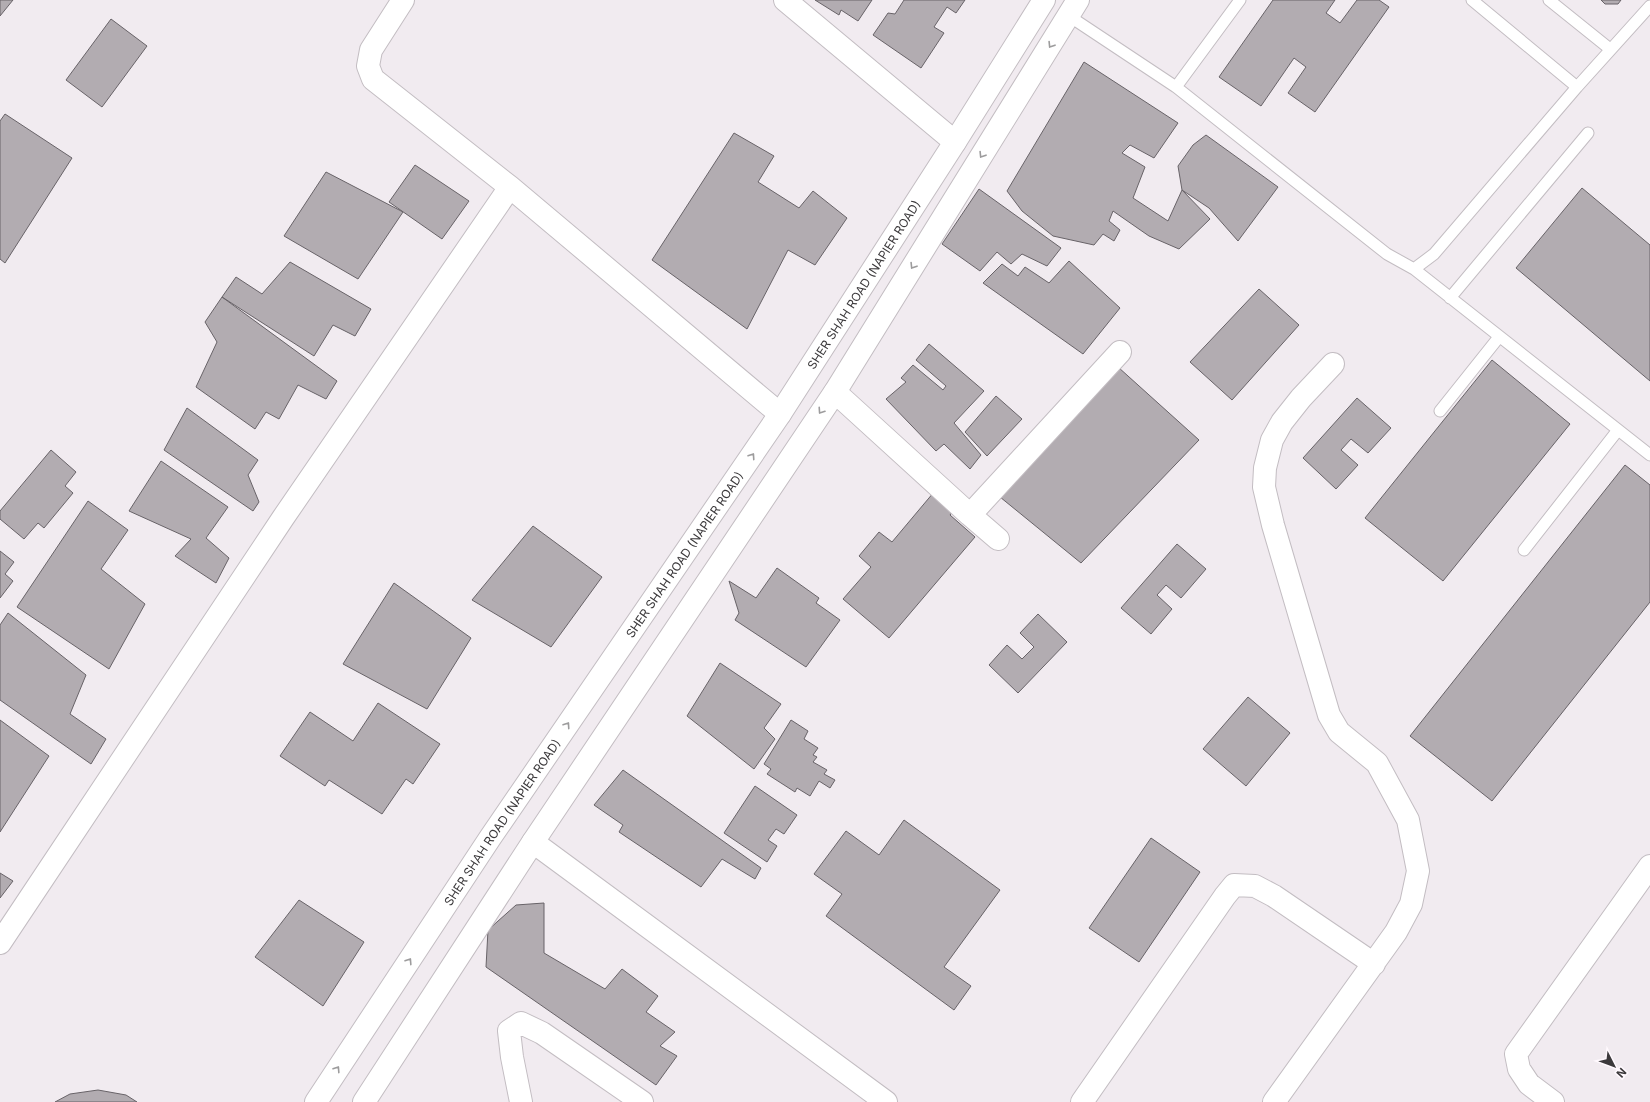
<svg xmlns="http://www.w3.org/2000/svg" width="1650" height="1102" font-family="Inter,sans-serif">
  <rect width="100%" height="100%" fill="#f1ebf0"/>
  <path fill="#b2acb1" stroke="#686368" d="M0,0H13L0,16Z
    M815,0H872L858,21L841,10L839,15Z
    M904,0H965L956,13L947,7L934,27L944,33L921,68L873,35L888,13L895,14Z
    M1273,0H1335L1326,13L1340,23L1357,0H1379L1389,7L1315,112L1288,93L1306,67L1294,58L1261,106L1219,77Z
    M1601,0H1621L1618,4H1605Z
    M111,19L147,46L102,107L66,80Z
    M1084,62L1178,123L1154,158L1130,145L1122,153L1145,167L1133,198L1168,221L1182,190L1210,219L1179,249L1149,236L1113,211L1109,221L1120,230L1114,241L1103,234L1094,245L1053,236L1022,211L1007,191Z
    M5,114L72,158L5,263L0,259V121Z
    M734,133L774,156L758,182L799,208L813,191L847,218L815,265L788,250L747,329L652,260Z
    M1206,135L1278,187L1238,241L1209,208L1182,190L1178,166L1193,145Z
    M415,165L469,201L442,239L389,202Z
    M326,172L403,212L358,279L284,236Z
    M1582,188L1650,245V381L1516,268Z
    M979,189L1061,248L1047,266L1022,254L1011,264L997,252L980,271L942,244Z
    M1069,261L1120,308L1083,354L983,283L1002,264L1018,276L1025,267L1049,283Z
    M290,262L371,309L355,336L333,325L314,356L222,297L236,277L262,294Z
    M1259,289L1299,325L1232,400L1190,362Z
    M222,297L337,381L326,399L298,385L279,419L266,412L255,429L196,387L217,342L205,322Z
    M929,344L984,391L954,423L981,455L970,469L944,444L936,451L886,399L906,382L901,378L913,365L943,390L946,386L916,360Z
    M1492,360L1570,424L1443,581L1365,518Z
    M1118,367L1199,440L1081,563L1000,497Z
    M996,396L1022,419L987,456L965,432Z
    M1357,398L1391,428L1368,453L1351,439L1341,450L1358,465L1336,489L1303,458Z
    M187,408L258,460L248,475L259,502L253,511L164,450Z
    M51,450L76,472L65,486L73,493L44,528L38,523L24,539L0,519V511Z
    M161,461L228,507L206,538L229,558L216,583L175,556L191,539L129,511Z
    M1625,465L1650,485V602L1492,801L1410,736Z
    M934,492L954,510L950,515L975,537L889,638L843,599L871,567L859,556L879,532L892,542Z
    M88,501L128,530L101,569L145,604L109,669L17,607Z
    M533,526L602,577L551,647L472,600Z
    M1177,544L1206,569L1181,598L1166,585L1157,595L1172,609L1151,634L1121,608Z
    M0,551L14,562L5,574L13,581L0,598Z
    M777,568L819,598L816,603L840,620L806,667L735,620L739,613L729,581L756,598Z
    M394,583L471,638L427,709L343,664Z
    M8,613L86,675L70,714L106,739L91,764L0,700V625Z
    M1038,614L1067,642L1018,693L989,665L1007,645L1022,659L1034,647L1020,633Z
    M720,663L781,704L764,728L775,739L754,769L687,716Z
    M1248,697L1290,733L1246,786L1203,749Z
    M378,703L440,744L413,784L406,779L382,814L329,780L325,786L280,756L310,712L353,741Z
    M0,720L49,756L0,832Z
    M791,720L808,731L804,739L818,748L813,755L817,757L813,762L827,770L824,774L835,780L830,788L819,781L810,796L797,788L795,792L767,774L771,769L764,764Z
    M623,770L761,868L755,879L722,859L701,887L619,832L623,825L594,805Z
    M755,786L797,815L784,834L776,829L768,840L777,846L767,862L724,833Z
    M904,820L1000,890L944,967L971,986L954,1010L826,916L842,894L814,874L846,831L879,855Z
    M1151,838L1200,872L1139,962L1089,928Z
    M0,873L13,881L0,898Z
    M299,900L364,942L323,1006L255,957Z
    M544,903V953L605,989L622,969L658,996L646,1012L675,1032L660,1046L677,1056L656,1085L486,967L488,930L516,905Z
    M98,1090L126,1095L137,1102H55L70,1094Z"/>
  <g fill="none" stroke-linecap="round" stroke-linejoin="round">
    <g stroke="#c3bdc2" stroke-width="13">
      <path id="service" d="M1472,0L1577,87
        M1549,0L1610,49
        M1069,16L1176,87L1387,254L1414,269L1434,254L1577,87L1650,6
        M1176,87L1240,0
        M1414,269L1650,455
        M1450,298L1588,133
        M1440,411L1499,337
        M1524,550L1618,430"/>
    </g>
    <g stroke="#c3bdc2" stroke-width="24">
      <path id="minor" d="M403,0L371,50L368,66L373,79L510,187L780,414
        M785,0L955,142
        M835,392L970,515L998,539
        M970,515L1120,352
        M0,943L283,518L510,187
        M521,1102L512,1057L509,1031L521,1023L542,1033L642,1102
        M1082,1102L1225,896L1234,885L1255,886L1274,896L1374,964
        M1274,1102L1396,932L1411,904L1418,871L1408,820L1377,763L1339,732L1329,715L1273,525L1264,487L1265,468L1272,440L1282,422L1301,398L1333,364
        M1553,1102L1529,1084L1519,1069L1516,1054L1650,866"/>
    </g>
    <g stroke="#c3bdc2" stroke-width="24">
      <path id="tertiary" d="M533,842L886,1102"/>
    </g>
    <g stroke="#c3bdc2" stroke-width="24">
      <g id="primary">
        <path id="s1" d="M316,1102L490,838L780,414L955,142L1044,0"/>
        <path d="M364,1102L533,842L835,392L1078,0"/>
      </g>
    </g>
    <use href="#service" stroke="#fff" stroke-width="11"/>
    <use href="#minor" stroke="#fff" stroke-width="22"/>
    <use href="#tertiary" stroke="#fff" stroke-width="22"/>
    <use href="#primary" stroke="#fff" stroke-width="22"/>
  </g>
  <defs><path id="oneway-chevron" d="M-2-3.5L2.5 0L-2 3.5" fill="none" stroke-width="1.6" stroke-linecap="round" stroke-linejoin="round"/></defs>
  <g stroke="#9d9c9d">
    <use href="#oneway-chevron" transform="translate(1051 45) rotate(122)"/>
    <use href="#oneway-chevron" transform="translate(982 155) rotate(122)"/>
    <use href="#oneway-chevron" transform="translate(913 266) rotate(122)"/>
    <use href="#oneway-chevron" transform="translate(821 411) rotate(124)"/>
    <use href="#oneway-chevron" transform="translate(752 456) rotate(-56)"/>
    <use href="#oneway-chevron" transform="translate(567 725) rotate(-56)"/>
    <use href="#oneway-chevron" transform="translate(409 961) rotate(-57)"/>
    <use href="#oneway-chevron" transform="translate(337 1069) rotate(-57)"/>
  </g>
  <g text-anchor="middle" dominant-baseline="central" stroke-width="3.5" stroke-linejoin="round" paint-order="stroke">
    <g font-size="12" fill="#3b393b" stroke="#fff9fe">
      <text stroke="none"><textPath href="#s1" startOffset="984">SHER SHAH ROAD (NAPIER ROAD)</textPath></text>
      <text stroke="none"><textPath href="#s1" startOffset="660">SHER SHAH ROAD (NAPIER ROAD)</textPath></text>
      <text stroke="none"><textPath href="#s1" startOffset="336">SHER SHAH ROAD (NAPIER ROAD)</textPath></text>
    </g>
  </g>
  <g transform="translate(1614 1066) rotate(132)" stroke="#fff9fe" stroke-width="3" paint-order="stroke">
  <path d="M0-3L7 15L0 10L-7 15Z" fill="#3b393b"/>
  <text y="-6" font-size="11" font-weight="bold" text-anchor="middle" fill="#3b393b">N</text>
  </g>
</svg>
